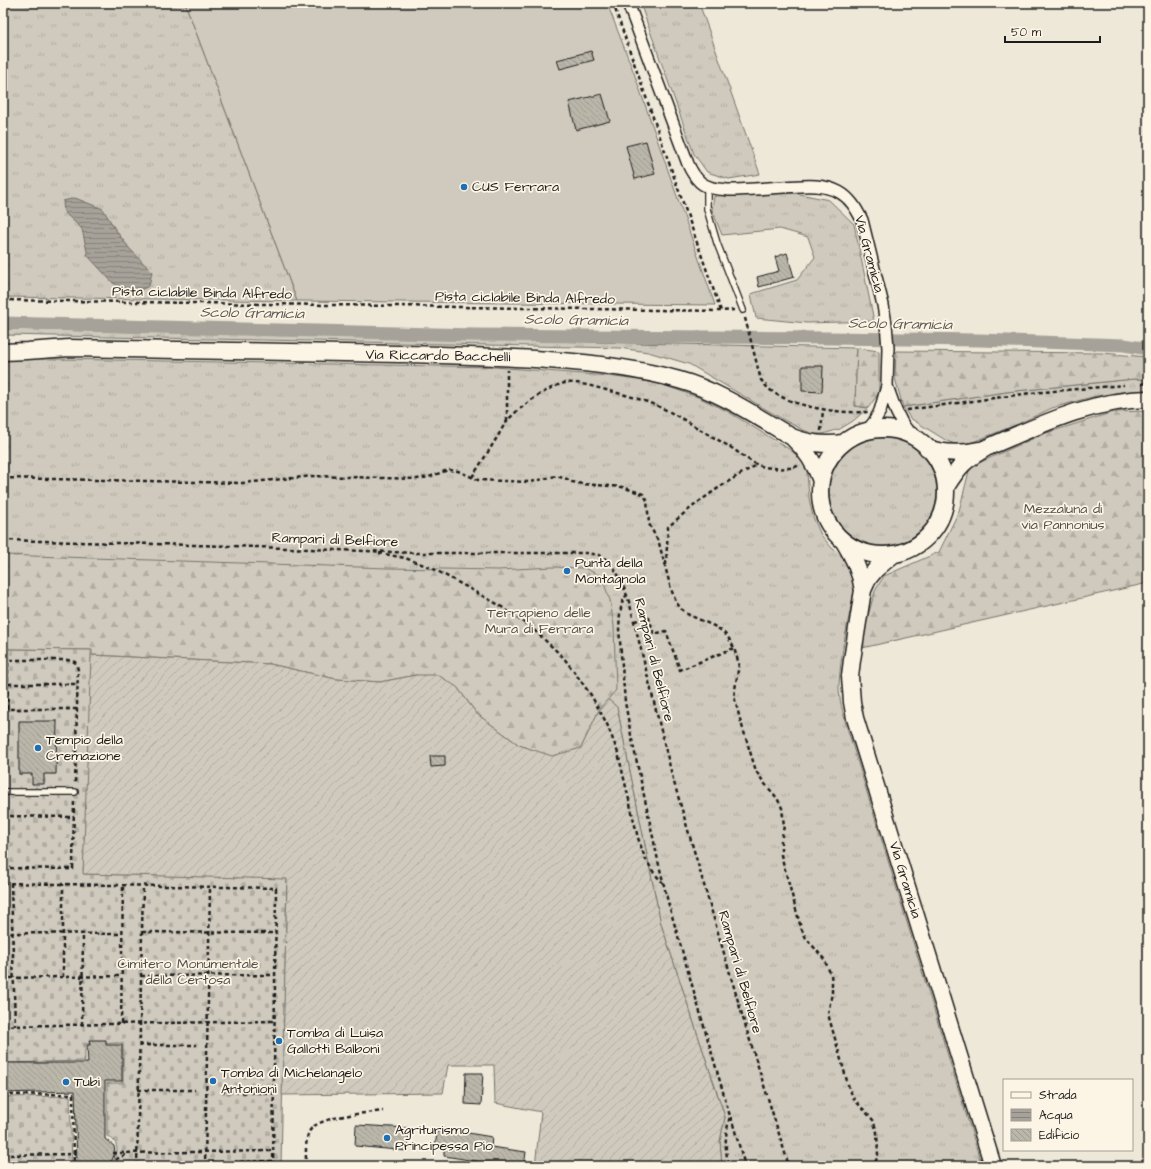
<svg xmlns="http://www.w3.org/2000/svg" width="1151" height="1169" font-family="'Architects Daughter',sans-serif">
  <defs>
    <pattern id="grass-tufts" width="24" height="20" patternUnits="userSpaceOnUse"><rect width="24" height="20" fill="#cfcabd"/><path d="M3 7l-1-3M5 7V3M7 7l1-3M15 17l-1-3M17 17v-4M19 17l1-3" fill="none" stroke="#b1ada2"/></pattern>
    <pattern id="forest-firs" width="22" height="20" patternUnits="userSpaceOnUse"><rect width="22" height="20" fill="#cfcabd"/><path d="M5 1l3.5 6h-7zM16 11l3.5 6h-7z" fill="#b1ada2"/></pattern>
    <pattern id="cemetery-stones" width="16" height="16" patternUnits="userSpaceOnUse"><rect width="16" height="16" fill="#cfcabd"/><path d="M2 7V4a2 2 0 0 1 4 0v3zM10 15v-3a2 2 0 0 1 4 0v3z" fill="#b1ada2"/></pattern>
    <pattern id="garden-furrows" width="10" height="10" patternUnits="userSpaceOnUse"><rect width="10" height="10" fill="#cfcabd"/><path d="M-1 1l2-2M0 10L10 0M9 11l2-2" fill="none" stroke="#b1ada2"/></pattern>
    <pattern id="water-rules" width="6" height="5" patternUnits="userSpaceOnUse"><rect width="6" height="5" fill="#a7a299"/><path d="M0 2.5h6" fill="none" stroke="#87837c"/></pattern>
    <pattern id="building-back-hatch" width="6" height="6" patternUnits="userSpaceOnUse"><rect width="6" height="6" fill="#bab6aa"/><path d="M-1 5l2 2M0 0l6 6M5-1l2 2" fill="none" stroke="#9f9c92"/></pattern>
  </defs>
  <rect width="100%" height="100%" fill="#eee8d9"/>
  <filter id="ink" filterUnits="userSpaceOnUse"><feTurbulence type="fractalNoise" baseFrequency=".025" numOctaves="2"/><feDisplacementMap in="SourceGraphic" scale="8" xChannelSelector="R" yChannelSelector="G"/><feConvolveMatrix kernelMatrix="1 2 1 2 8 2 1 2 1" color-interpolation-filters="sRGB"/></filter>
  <g filter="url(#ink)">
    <path fill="url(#grass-tufts)" stroke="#76736c" d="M3,3H185L297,301L3,297Z
      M640,3H699L760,174L729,179L707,172L694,154Z
      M795,193L829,200L854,224L874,321L807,323L756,318L751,294L797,280L815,257L808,237L780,229L722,235L712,210L714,196Z
      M3,329L857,348L855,406L868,408L853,421L840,429L823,434H814L803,430L784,420L689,364L648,352L619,348L311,341L3,335Z
      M3,358L495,367L608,376L645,381L663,385L698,397L727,411L789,449L802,459L807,471L809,498L813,517L821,535L831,547L848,563L853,580L854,591C848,623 840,655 839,687C839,699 843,712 846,724L982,1166H722L720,1141L725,1117L661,924L617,707L608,700L599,710L581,748L380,682L270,664L91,655V650L3,649Z
      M1134,379H1148V390L1121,392L1092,397L1052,408L1018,424L973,442L963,444H955L947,441L910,418L903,407L1006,392Z
      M829 492a54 54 0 1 1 108 0a54 54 0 1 1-108 0Z"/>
    <path fill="url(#forest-firs)" stroke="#76736c" d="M857,348L879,351V393L868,408L855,406Z
      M896,351L1102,353L1148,357V379H1134L1006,392L903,407L895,378Z
      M1148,411V583L862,648L867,619L875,591L884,576L939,552L959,511L970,467L1043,434L1114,412Z
      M3,555L388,568L498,570L553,567L584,568L601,576L610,600L614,626L616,690L599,710L581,748L552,757L519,745L477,714L457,687L416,675L380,682L336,679L270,664L91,655V650L3,649Z"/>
    <path fill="url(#cemetery-stones)" stroke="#76736c" d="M3,649L92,650L84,874L287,878L281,1166H108C119,1158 121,1141 107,1136V1083H123V1043L85,1044V1061L3,1063V699L6,698V667H3Z
      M70,1096L72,1166H3V1097Z"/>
    <path fill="url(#garden-furrows)" stroke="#76736c" d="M91,655L270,664L336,679L380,682L416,675H438L457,687L477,714L519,745L552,756L581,748L599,710L608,699L617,707L661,924L725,1117L720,1141L722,1166H535L541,1112L495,1103L494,1065H448L443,1093L282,1095L287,879L83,874Z"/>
    <path fill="#cfcabd" stroke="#76736c" d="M185,3H607L634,73L715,305L297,301Z"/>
    <path fill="url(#water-rules)" stroke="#6f6c67" d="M75,198L103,209L115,229L129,248L152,272L149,286L134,293L113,283L88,256L82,229L64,212L63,201Z"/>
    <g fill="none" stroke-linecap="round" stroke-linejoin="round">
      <path stroke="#a7a299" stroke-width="13" d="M3,323L475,335L827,338L979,340L1124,345L1148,349"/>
    </g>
    <path fill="url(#building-back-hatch)" stroke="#1c1c1c" d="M591,51L594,60L560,69L557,60Z
      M602,94L610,121L576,130L569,102Z
      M646,141L655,174L635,179L626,146Z
      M787,253L794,277L759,287L757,277L779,271L775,257Z
      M802,366H823L822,392L802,391Z
      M19,721H57L56,774H44V784H32V774H19Z
      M430,756H445V766L431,767Z
      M89,1040H106V1045H122V1081H105V1139L114,1146L115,1153L112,1160L107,1165L100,1166H77L75,1091L3,1093V1063H88L87,1045H90Z
      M466,1073H483L481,1105L465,1104Z
      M356,1125L409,1128L408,1151L355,1146Z
      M438,1128L492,1137L491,1147L526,1152L524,1166H508L444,1156V1146H435Z"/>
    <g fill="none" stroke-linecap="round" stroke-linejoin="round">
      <g stroke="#1c1c1c" stroke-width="8">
        <path id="lane" d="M707,186V209L717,243L743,310
          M3,792H75"/>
      </g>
      <g stroke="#1c1c1c" stroke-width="14">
        <path id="street" d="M628,3L688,164C691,171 695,177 700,182C708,189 719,189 729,190C748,190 766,188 784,187C802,186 823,183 839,192C850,198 856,208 862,220L883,305L886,324L888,348L887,386L880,411L874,422L866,432
          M887,386L896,411L902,423L912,437"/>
      </g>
      <g stroke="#1c1c1c" stroke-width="19">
        <path id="secondary" d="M3,352L27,351L69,348C179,350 289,352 399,354C449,355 498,356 548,360C592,363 637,368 679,380C719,391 756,416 792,437C810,444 824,445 843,443
          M820 492a63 63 0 1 1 126 0a63 63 0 1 1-126 0Z
          M793,438C806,450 815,463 821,481
          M927,448C944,454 961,454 979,450
          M946,487C959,466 965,460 986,448C1038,426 1090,400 1148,399
          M844,542C854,559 860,570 863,590
          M894,554L876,569L868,579L863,590L852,660L850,676L852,702L855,718L993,1166"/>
      </g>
      <path stroke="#1c1c1c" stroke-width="2.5" stroke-dasharray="4 3" stroke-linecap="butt" d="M613,3L721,311
        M3,300L721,311L734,310
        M745,318L761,380C763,382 765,385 767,387C787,407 841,414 868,412
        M1141,384L1148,383
        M907,410L1031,393L1124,385
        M507,421V370
        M821,431L823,410
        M472,477C480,465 488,452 496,439C500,433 503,426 507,421C518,408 549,386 565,383C577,381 598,388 610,391C630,396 651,402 670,412C688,422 706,433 725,444C736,450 747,460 758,465C768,469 791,470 800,465
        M3,478L243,483L313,476L417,479L429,477L448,470L458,471L478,480L531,482L556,476L567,479L572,482L583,484L622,487L643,494L647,500L649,524L659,543L671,589L676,602L681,609L689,615L714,626L722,631L728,637L734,648L739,664L734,696L740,719L756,771L765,784L777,798L782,808L784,826L781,841V855L801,928L806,938L824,959L831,975L832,983V993L828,1014L849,1088L854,1099L873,1120L877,1132L878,1155L874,1166
        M3,540L231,546L418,553H587C591,554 596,554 599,555C616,562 625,589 630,605L673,779L743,1018L789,1166
        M379,553L405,558L432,568L499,605L533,629L564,658L591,695L607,724L618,753L638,838L645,858L654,873L663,883
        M666,565L668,527C694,504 726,481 757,465
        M627,594L622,603L620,613L619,629L625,702L631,735L659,865L668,902L730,1116C725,1136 724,1146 729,1166
        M634,621L649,618L654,634L666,631L680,670L734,648
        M3,660H67L75,662L77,666L78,670L75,784
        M8,684H78
        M7,709L8,660
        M3,710L7,709H77
        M3,816L74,817
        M3,868L73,869L74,799
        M3,883L276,888L273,1166
        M11,883L15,1026
        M142,932L275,933
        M3,933L122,934
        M141,976L275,975
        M63,977V884
        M3,978L122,976
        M121,1024L123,885
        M82,1025L83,933
        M3,1026L274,1021
        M139,1045H196
        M138,1090H195
        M221,1092L274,1093
        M3,1095L73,1094L74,1166
        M731,1117L745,1166
        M113,1153L273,1151
        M3,1155L76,1154
        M205,1163L273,1161
        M112,1166L117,1159L127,1154
        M137,1166L143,886
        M205,1166L210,887
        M306,1166C306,1156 305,1140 309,1132C316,1116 367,1113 383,1111"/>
      <use href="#lane" stroke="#fcf5e5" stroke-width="5.5"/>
      <use href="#street" stroke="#fcf5e5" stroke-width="11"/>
      <use href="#secondary" stroke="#fcf5e5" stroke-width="16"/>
    </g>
  </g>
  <g fill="#1f6fb2" stroke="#fcf5e5" stroke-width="1.5">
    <circle cx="464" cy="187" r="4"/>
    <circle cx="567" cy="571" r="4"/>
    <circle cx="38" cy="748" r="4"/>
    <circle cx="279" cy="1041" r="4"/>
    <circle cx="213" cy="1081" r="4"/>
    <circle cx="66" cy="1082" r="4"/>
    <circle cx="387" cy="1138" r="4"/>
  </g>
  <g text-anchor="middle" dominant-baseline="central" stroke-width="3.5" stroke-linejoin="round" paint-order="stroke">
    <g font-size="14" fill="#1c1c1c" stroke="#fcf5e5" text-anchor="start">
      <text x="472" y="187">CUS Ferrara</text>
      <text x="575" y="563">Punta della<tspan x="575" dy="16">Montagnola</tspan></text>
      <text x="46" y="740">Tempio della<tspan x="46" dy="16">Cremazione</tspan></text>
      <text x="287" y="1033">Tomba di Luisa<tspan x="287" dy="16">Gallotti Balboni</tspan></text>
      <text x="221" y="1073">Tomba di Michelangelo<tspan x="221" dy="16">Antonioni</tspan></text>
      <text x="74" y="1082">Tubi</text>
      <text x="395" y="1130">Agriturismo<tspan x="395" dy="16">Principessa Pio</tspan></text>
    </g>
    <g font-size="14" fill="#1c1c1c" stroke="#fcf5e5">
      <text transform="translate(869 254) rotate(75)">Via Gramicia</text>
      <text transform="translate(202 293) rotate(1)">Pista ciclabile Binda Alfredo</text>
      <text transform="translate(525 298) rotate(1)">Pista ciclabile Binda Alfredo</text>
      <text transform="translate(438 356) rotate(1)">Via Riccardo Bacchelli</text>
      <text transform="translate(335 540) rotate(2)">Rampari di Belfiore</text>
      <text transform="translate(654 660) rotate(76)">Rampari di Belfiore</text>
      <text transform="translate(905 880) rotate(73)">Via Gramicia</text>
      <text transform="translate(740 972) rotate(74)">Rampari di Belfiore</text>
    </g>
    <g font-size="14" fill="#52504c" stroke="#fcf5e5">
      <text x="1063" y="509">Mezzaluna di<tspan x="1063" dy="16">via Pannonius</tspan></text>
      <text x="539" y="613">Terrapieno delle<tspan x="539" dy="16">Mura di Ferrara</tspan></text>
      <text x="188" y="964">Cimitero Monumentale<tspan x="188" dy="16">della Certosa</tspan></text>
    </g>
    <g font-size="15" font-style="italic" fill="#5b5854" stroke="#fcf5e5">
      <text transform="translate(252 313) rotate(1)">Scolo Gramicia</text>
      <text transform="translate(576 320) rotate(1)">Scolo Gramicia</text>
      <text transform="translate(900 324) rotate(1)">Scolo Gramicia</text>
    </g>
  </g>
  <rect width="1151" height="1169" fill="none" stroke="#fcf5e5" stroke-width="16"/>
  <rect x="8" y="8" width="1135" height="1153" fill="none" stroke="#1c1c1c" stroke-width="1.5" filter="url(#ink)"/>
  <rect x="1003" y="1079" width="130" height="72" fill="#fcf5e5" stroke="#a29e95"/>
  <rect x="1011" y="1092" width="20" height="6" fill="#fcf5e5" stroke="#a29e95"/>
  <text x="1039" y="1099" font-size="12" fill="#1c1c1c">Strada</text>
  <rect x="1011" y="1109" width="20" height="12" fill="url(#water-rules)" stroke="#a29e95"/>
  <text x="1039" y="1119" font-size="12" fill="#1c1c1c">Acqua</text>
  <rect x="1011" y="1129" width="20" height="12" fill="url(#building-back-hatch)" stroke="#a29e95"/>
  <text x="1039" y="1139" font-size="12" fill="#1c1c1c">Edificio</text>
  <path d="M1005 36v6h95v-6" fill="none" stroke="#1c1c1c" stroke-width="2"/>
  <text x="1011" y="36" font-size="12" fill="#1c1c1c" stroke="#fcf5e5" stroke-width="3" paint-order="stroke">50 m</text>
</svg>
